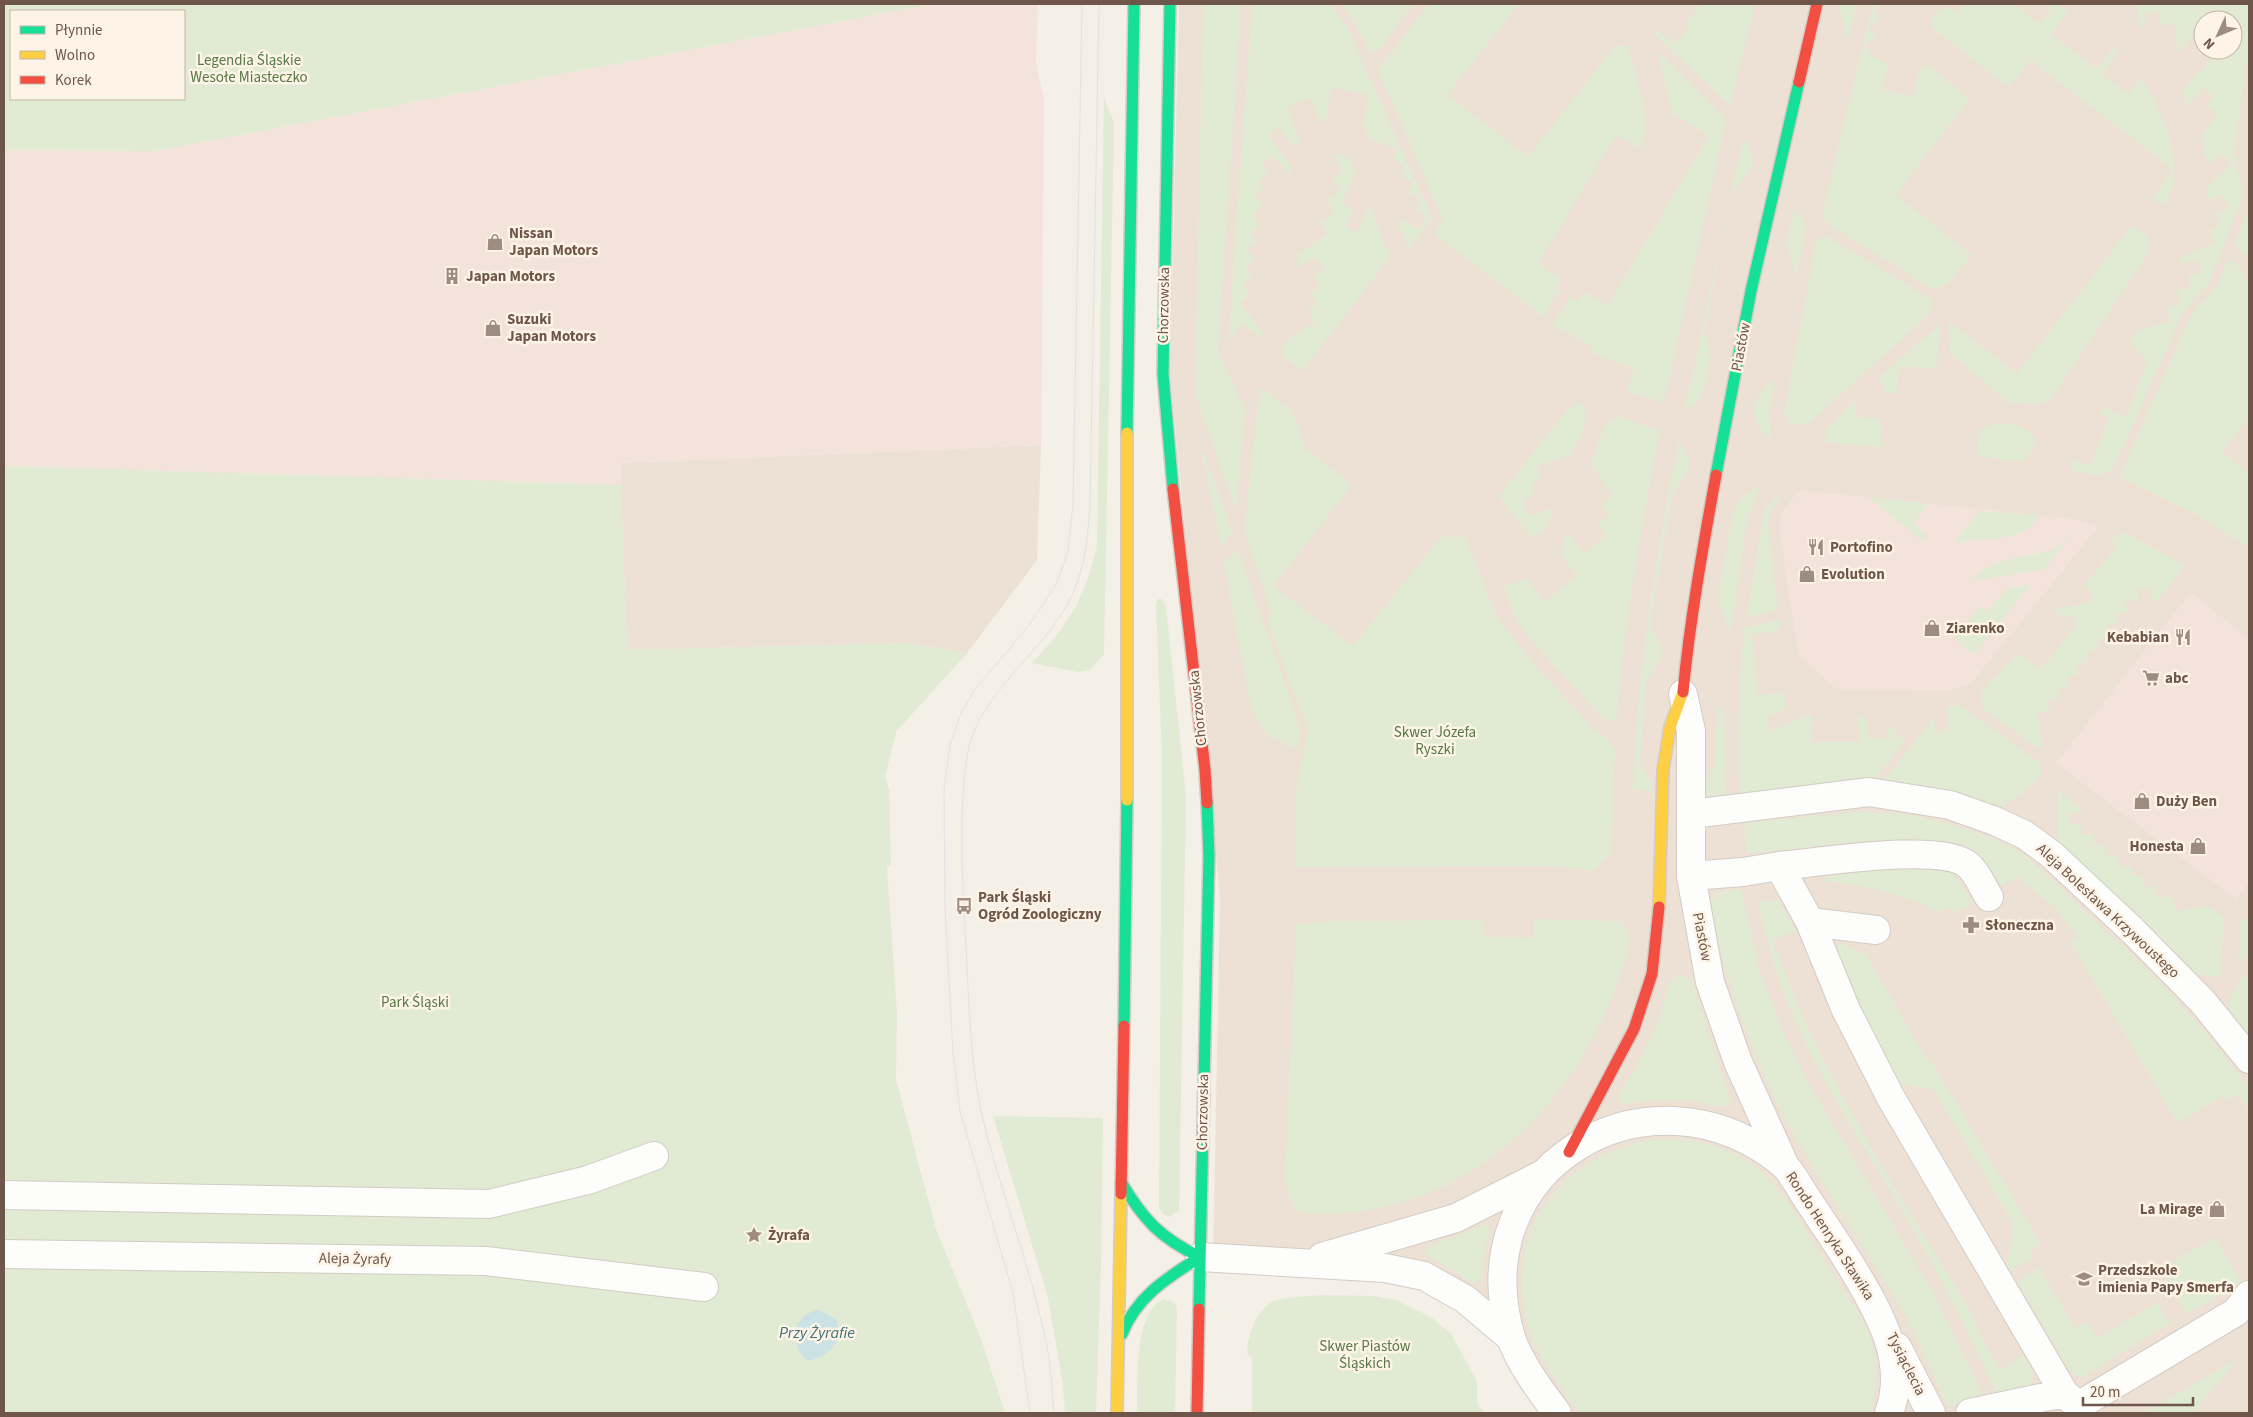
<svg xmlns="http://www.w3.org/2000/svg" width="2253" height="1417" font-family="'Source Sans 3',sans-serif">
  <rect width="100%" height="100%" fill="#f4efe7"/>
  <path fill="#ede1d5" fill-rule="evenodd" d="M1179,4H2249V1413H1546L1499,1344L1454,1309L1417,1289L1337,1274L1213,1265L1220,899L1170,373ZM2203,20H2233V50H2203Z
    M1041,445L1037,560L967,653L908,643L627,650L620,463Z"/>
  <path fill="#f4e3db" d="M933,4H1038L1036,62L1044,100L1041,445L621,463V485L4,466V150L155,151Z
    M1799,490L2037,515L2084,521L2099,526L1973,681L1966,685L1951,690L1836,689L1800,656L1794,628L1779,526L1781,515Z
    M2191,592L2249,640V882L2236,899L2056,763Z"/>
  <path fill="#e1ead3" fill-rule="evenodd" d="M4,4H933L155,151L4,150ZM11,11H184V99H11Z
    M1203,4H1241L1218,353L1245,410L1236,510L1195,394Z
    M1252,4H1330L1347,27L1432,218L1409,250L1398,223L1401,219L1420,230L1426,216L1416,210L1421,199L1409,193L1413,182L1401,176L1405,165L1393,161L1396,148L1370,140L1364,128L1368,94L1331,88L1326,121L1321,123L1310,97L1287,108L1300,140L1294,146L1278,127L1268,136L1292,167L1289,175L1273,155L1261,164L1268,173L1258,181L1264,188L1255,196L1262,206L1253,214L1260,224L1250,232L1257,242L1247,249L1255,259L1245,267L1252,278L1243,285L1249,295L1240,303L1263,333L1260,337L1241,323L1228,343Z
    M1341,4H1413L1377,52H1370L1353,20Z
    M1429,4H1519L1447,95L1528,157L1615,46H1628C1635,76 1655,119 1639,148L1616,135L1538,264L1562,279L1555,289L1562,292L1560,295L1556,294L1543,317L1434,234L1443,219L1378,70Z
    M1701,4H1755L1730,106L1655,34V28L1675,44L1688,29L1685,25Z
    M1839,4H1857L1849,36L1846,37Z
    M1873,4H1880L1873,8L1880,19L1869,27L1876,38L1865,45L1871,56L1888,64L1882,89L1913,97L1920,68L1929,66L1970,99L1895,195L1972,255L1946,286L1943,284L1939,288L1933,289L1830,225L1824,219L1823,211Z
    M1963,4H2013L2039,24L2054,4H2058L2068,11L2051,34L2097,69L2115,46L2119,51L2102,74L2128,94L2140,80L2144,82C2162,112 2188,169 2166,202L2161,203L2151,200L2173,170L2031,60L2009,87L1934,30L1931,25L1934,13C1943,6 1951,9 1961,12Z
    M2137,4H2249V67L2246,65L2234,152L2243,195L2208,285L2184,310L2113,469L2098,476L2071,470L2072,459L2090,466L2109,419L2099,414L2104,408L2127,417L2147,360L2132,346L2133,332L2170,322L2167,307L2180,304L2178,291L2191,289L2188,276L2202,273L2199,259L2180,263L2178,261L2180,258L2215,243L2209,231L2220,226L2216,214L2229,208L2223,194L2209,200C2201,184 2222,174 2232,164L2222,153L2210,164L2203,153L2202,134L2218,114L2207,105L2214,96L2202,88L2189,105L2186,106L2183,88L2211,60L2200,50L2203,48V50H2233V20H2203V40L2196,34L2178,53L2175,24L2160,25V11L2145,13L2146,25L2141,29L2139,26Z
    M1657,51L1726,120L1664,403L1627,391L1634,369L1590,352L1593,347L1552,324L1568,301V296L1578,302L1584,292L1608,305L1709,136L1673,114Z
    M1104,98L1114,122L1104,654L1090,670L1078,672L1032,663C1068,626 1087,595 1097,544Z
    M1743,139L1748,143L1754,159L1752,169L1732,192L1705,329L1711,360L1702,396L1695,405L1685,409Z
    M1341,154L1350,159L1356,171L1341,204L1353,209L1346,227L1357,232L1369,205L1390,257L1303,370H1299L1283,355L1282,347L1287,341L1315,321L1308,311L1317,303L1310,293L1320,286L1313,277L1324,269L1315,257L1297,269L1298,254L1327,234L1320,223L1335,212L1327,200L1340,191L1332,178L1342,171L1333,156Z
    M1794,210L1806,225L1796,278L1786,242Z
    M2249,210V256L2239,251L2235,242Z
    M2132,225L2148,237L2149,251L2051,399L2041,404L2009,403L1950,353L1949,321L2017,374Z
    M1821,237H1827L1928,297L1933,301L1930,313L1808,424L1790,425L1784,414L1816,242Z
    M2231,261L2238,264L2249,285V417L2222,452L2249,474V547L2190,511L2121,478V473L2192,313L2216,288L2226,264Z
    M1941,324L1936,369L1899,366L1897,394L1886,393L1879,377Z
    M1769,382H1775L1769,410L1771,439C1759,432 1749,417 1755,402C1758,395 1765,388 1769,382Z
    M1260,388L1290,409L1298,424L1304,447L1352,485L1273,586L1353,646L1442,536L1465,537L1497,618L1539,670L1595,730L1607,739L1615,752L1611,853L1593,871L1554,866L1295,867V797L1308,731L1269,624L1271,610L1244,531Z
    M1856,399L1855,417L1882,419L1881,447L1825,442L1826,430Z
    M1575,404L1582,405C1593,419 1577,441 1571,455L1537,466L1540,480L1531,483L1534,496L1523,500L1527,515L1553,509L1546,529L1536,535L1528,534L1499,496L1568,409Z
    M1619,416L1660,431C1641,526 1625,620 1617,716L1614,721L1604,719L1537,647L1516,620L1504,587L1527,578L1544,602L1577,576L1560,554L1566,535L1569,533L1584,554L1606,536L1598,524L1609,515L1601,505L1613,495L1591,465C1596,451 1602,419 1619,416Z
    M1994,423C2010,425 2025,423 2035,438L2033,448L2024,462L1977,456L1979,431Z
    M1679,440L1690,461L1688,473L1672,495L1650,626L1663,650L1662,656L1646,682L1640,763L1652,783V791L1634,789C1636,672 1656,556 1679,440Z
    M1201,450L1204,452L1232,534L1221,546Z
    M4,466L621,485L627,650L908,643L967,653L896,732L885,777L889,790L891,866L887,867L897,1015L896,1080L936,1229L981,1339L1005,1413H4Z
    M1762,483L1748,516L1731,630H1728L1718,598L1730,528L1736,506L1743,496Z
    M1776,496L1780,500L1769,513L1768,529L1778,609L1747,617L1764,510Z
    M1868,497L1929,504L1913,524L1928,536L1924,542Z
    M1980,511L2037,515L2036,521L2023,532L2013,536L1953,543Z
    M2074,532L2043,570L1972,581C1990,555 2027,560 2053,549C2061,545 2068,538 2074,532Z
    M2121,533L2131,536L2178,562L2183,565L2182,570L2154,604L2149,587L2137,589L2139,600L2126,602L2127,612L2116,614L2118,624L2107,626L2108,637L2097,639L2099,649L2087,651L2088,662L2076,664L2079,674L2067,676L2069,686L2057,689L2059,698L2048,701L2049,711L2037,713L2043,746L2036,747L1984,709L1981,702V693L2015,656L2022,655L2040,670L2075,627L2074,617L2055,614V608L2092,603L2090,587H2083L2117,546L2109,539Z
    M1237,549L1293,706L1300,732L1297,749C1269,736 1261,735 1250,703L1224,563Z
    M2031,584L1974,655L1954,638L1980,606L1987,611L2008,588Z
    M1158,599H1162L1166,607L1186,796L1179,1210L1170,1217L1163,1214L1159,1207L1162,758L1156,604Z
    M1779,619L1780,626L1774,632L1752,634L1758,695L1782,692L1788,707L1766,718L1772,731L1809,714L1812,716L1811,742H1860L1857,717L1866,716L1868,740L1889,738L1887,728L1896,727L1897,737H1903V743L1872,783L1739,795C1738,739 1737,684 1745,628Z
    M1959,705L2039,762L2042,774C2029,789 2016,799 1999,808L1881,784L1934,718L1935,733L1949,732L1946,707Z
    M1718,707L1724,710L1726,796L1702,797L1700,792L1715,765Z
    M2058,790L2084,810L2068,813L2070,825L2080,824L2083,835L2092,834L2095,846L2105,844L2106,856L2117,855L2120,867L2131,866L2133,876L2141,875L2144,887L2155,885L2157,899L2172,896L2176,911L2208,906L2224,919L2220,977L2193,974L2058,845Z
    M1859,812L1907,814L1951,824L1991,838L2024,854L2151,973L2197,1022L2249,1087V1113L2238,1094L2225,1101L2222,1096L2178,1123L2070,942L2078,937L2053,907L2018,877L2001,886C1993,873 1985,855 1970,848C1929,828 1796,849 1747,854L1744,823Z
    M1898,868L1941,871L1955,875L1973,904L1955,913L1951,908L1939,912C1903,894 1864,885 1824,881L1830,876Z
    M1741,889L1759,968L1780,1025L1809,1084L1935,1296L1984,1398L1948,1407C1930,1367 1914,1328 1891,1291C1849,1223 1801,1156 1768,1083C1741,1025 1723,966 1709,904L1719,892Z
    M1779,900L1795,930L1773,940C1818,1075 1901,1194 1973,1316L1976,1328L2000,1370L2024,1355C2032,1368 2037,1375 2028,1388L1997,1396C1971,1338 1943,1282 1911,1226C1870,1155 1823,1087 1791,1011C1776,976 1767,939 1758,902Z
    M2249,917V955L2238,962L2240,920Z
    M1534,919L1619,921C1623,925 1628,930 1629,936C1631,945 1620,974 1617,984C1573,1105 1473,1206 1339,1213C1299,1215 1292,1219 1285,1177L1296,924L1338,921L1482,920L1484,937L1534,938Z
    M1840,943L1866,955L1927,1060L1930,1059L2041,1244L2029,1251L2033,1258L2010,1271L2007,1266L2013,1224L1934,1090L1901,1084L1870,1027L1835,948Z
    M2249,972V1040C2244,1033 2235,1026 2231,1018C2224,1001 2237,982 2249,972Z
    M1679,975L1685,976L1692,981L1731,1104C1720,1111 1710,1103 1698,1101C1673,1098 1647,1101 1623,1104L1617,1097C1633,1072 1649,1047 1659,1019C1664,1006 1665,980 1679,975Z
    M993,1116L1103,1118L1101,1262L1096,1413H1065L1063,1385L1048,1297Z
    M1655,1139C1691,1139 1722,1143 1753,1165C1786,1189 1809,1238 1831,1272C1845,1294 1864,1317 1872,1342C1879,1365 1876,1390 1870,1413H1580C1560,1385 1536,1356 1527,1322C1503,1228 1565,1154 1655,1139Z
    M1487,1224L1490,1231L1483,1257L1482,1280L1473,1283L1426,1254V1250L1430,1246Z
    M2215,1237L2242,1283L2187,1314L2161,1269Z
    M2039,1268L2075,1328L2087,1321L2097,1338L2157,1303L2170,1323L2080,1378L2070,1371L2017,1281Z
    M1321,1295L1372,1296L1396,1300L1431,1317L1451,1334L1477,1381V1403L1484,1413H1252V1360L1247,1352C1248,1335 1257,1308 1274,1301C1288,1296 1307,1297 1321,1295Z
    M1165,1299L1174,1303L1177,1307L1175,1413H1137C1138,1387 1133,1308 1165,1299Z
    M2239,1358L2193,1413H2144Z"/>
  <path fill="#cae2e3" d="M819,1310L836,1319C846,1341 828,1356 808,1361C789,1347 792,1313 819,1310Z"/>
  <g fill="none" stroke-linecap="round" stroke-linejoin="round">
    <g stroke="#d3ccc5" stroke-width="30">
      <path id="street" d="M1683,694L1691,731V876L1710,982L1738,1062L1785,1166
        M1700,813L1869,792L1950,805L1995,821L2025,835L2052,855L2132,930L2203,1002L2249,1059
        M1779,866C1817,863 1941,842 1968,865C1977,872 1983,888 1989,897
        M1691,876L1743,872L1779,866L1810,922L1846,1010L1891,1098L2064,1393L2078,1406L2236,1312L2249,1295
        M1810,922L1876,930
        M4,1195L489,1204L588,1180L654,1156
        M4,1254L486,1261L704,1287
        M1200,1257L1385,1268L1424,1276L1465,1299L1511,1338
        M1322,1257L1456,1218L1541,1175
        M1897,1347L1931,1413
        M1557,1413C1542,1393 1518,1361 1511,1337C1460,1167 1650,1055 1783,1164C1791,1171 1798,1185 1804,1194C1820,1219 1838,1244 1853,1269C1879,1312 1908,1362 1889,1413
        M1970,1413L2064,1393"/>
    </g>
    <g stroke="#d3cbc4" stroke-width="14">
      <path id="fast" d="M1170,4L1163,374L1173,489
        M1127,433L1134,4
        M1716,475L1751,291L1799,82
        M1124,1026L1127,800
        M1121,1182C1143,1219 1160,1238 1200,1257
        M1199,1309L1209,855L1207,803
        M1122,1334C1137,1296 1167,1278 1200,1257"/>
    </g>
    <g stroke="#d3cbc4" stroke-width="14">
      <path id="slow" d="M1127,433V800
        M1659,907L1663,770L1670,727L1683,692
        M1117,1413L1121,1194"/>
    </g>
    <g stroke="#d3cbc4" stroke-width="14">
      <path id="jam" d="M1799,82L1817,4
        M1173,489L1205,770L1207,803
        M1683,692C1690,619 1703,547 1716,475
        M1569,1152L1634,1029L1652,974L1659,907
        M1121,1194L1124,1026
        M1197,1413L1199,1309"/>
    </g>
    <use href="#street" stroke="#fdfdfb" stroke-width="28"/>
    <use href="#fast" stroke="#16e098" stroke-width="11"/>
    <use href="#slow" stroke="#ffcf43" stroke-width="11"/>
    <use href="#jam" stroke="#f24e42" stroke-width="11"/>
    <path stroke="#e3e1e3" stroke-width="1" d="M1030,1413L1013,1293L960,1111L953,1053L945,907L944,790L950,745L961,713L976,688L1030,624L1056,585L1068,551L1073,505L1082,4
      M1054,1413C1052,1390 1051,1365 1046,1342C1030,1263 999,1189 981,1111C970,1057 969,1003 966,948C963,888 958,816 967,757C974,703 1030,661 1059,618C1084,581 1087,548 1090,505L1099,4"/>
  </g>
  <defs>
    <g id="shop-bare" transform="scale(1.35)"><path d="M-5-2.5h2.3a2.7 3.5 0 0 1 5.4 0H5L5.5 6h-11ZM-1.5-2.5h3a1.5 2.3 0 0 0-3 0Z" fill="#9e8c81" stroke="#fdf4e7" stroke-width="2.5" paint-order="stroke"/></g>
    <g id="building-bare" transform="scale(1.35)"><path d="M-4-6H4V6H1V3H-1V6H-4ZM-2.5-4.3h1.7v1.8h-1.7ZM.8-4.3h1.7v1.8H.8ZM-2.5-1h1.7V.8h-1.7ZM.8-1h1.7V.8H.8Z" fill="#9e8c81" stroke="#fdf4e7" stroke-width="2.5" paint-order="stroke"/></g>
    <g id="restaurant-bare" transform="scale(1.35)"><path d="M-5-6h1v4h1v-4h1v4h1v-4h1v5L-1.5 .5V6h-2V.5L-5-1ZM5-6V6H3V1.5H1.5Q1.5-4 5-6Z" fill="#9e8c81" stroke="#fdf4e7" stroke-width="2.5" paint-order="stroke"/></g>
    <g id="supermarket-bare" transform="scale(1.35)"><path d="M-6-5.5h2.5l.6 2H6L4.5 2H-2.5L-4.4-4H-6ZM-1.5 3.2a1.3 1.3 0 1 0 .1 0ZM3 3.2a1.3 1.3 0 1 0 .1 0Z" fill="#9e8c81" stroke="#fdf4e7" stroke-width="2.5" paint-order="stroke"/></g>
    <g id="bus-bare" transform="scale(1.35)"><path d="M-5-6H5V4H4V6H2V4H-2V6H-4V4H-5ZM-3.5-4V0h7V-4ZM-3.5 1.2v1.5H-2V1.2ZM2 1.2v1.5H3.5V1.2Z" fill="#9e8c81" stroke="#fdf4e7" stroke-width="2.5" paint-order="stroke"/></g>
    <g id="pharmacy-bare" transform="scale(1.35)"><path d="M-2-6h4v4h4v4h-4v4h-4v-4h-4v-4h4Z" fill="#9e8c81" stroke="#fdf4e7" stroke-width="2.5" paint-order="stroke"/></g>
    <g id="sight-bare" transform="scale(1.35)"><path d="M0-6L1.8-2.2L6-1.7L2.9 1.2L3.7 5.4L0 3.3L-3.7 5.4L-2.9 1.2L-6-1.7L-1.8-2.2Z" fill="#9e8c81" stroke="#fdf4e7" stroke-width="2.5" paint-order="stroke"/></g>
    <g id="school-bare" transform="scale(1.35)"><path d="M0-5L7-2L0 1L-7-2ZM-4 1L0 2.5L4 1V4Q0 6-4 4Z" fill="#9e8c81" stroke="#fdf4e7" stroke-width="2.5" paint-order="stroke"/></g>
  </defs>
  <g fill-rule="evenodd">
    <use href="#shop-bare" x="495" y="242"/>
    <use href="#building-bare" x="452" y="276"/>
    <use href="#shop-bare" x="493" y="328"/>
    <use href="#restaurant-bare" x="1816" y="547"/>
    <use href="#shop-bare" x="1807" y="574"/>
    <use href="#shop-bare" x="1932" y="628"/>
    <use href="#restaurant-bare" x="2183" y="637"/>
    <use href="#supermarket-bare" x="2151" y="678"/>
    <use href="#shop-bare" x="2142" y="801"/>
    <use href="#shop-bare" x="2198" y="846"/>
    <use href="#bus-bare" x="964" y="906"/>
    <use href="#pharmacy-bare" x="1971" y="925"/>
    <use href="#shop-bare" x="2217" y="1209"/>
    <use href="#sight-bare" x="754" y="1235"/>
    <use href="#school-bare" x="2084" y="1279"/>
  </g>
  <g text-anchor="middle" dominant-baseline="central" stroke-width="5" stroke-linejoin="round" paint-order="stroke">
    <g font-size="15" fill="#577a46" stroke="#fdf4e7">
      <text x="249" y="60">Legendia Śląskie<tspan x="249" dy="17">Wesołe Miasteczko</tspan></text>
      <text x="1435" y="732">Skwer Józefa<tspan x="1435" dy="17">Ryszki</tspan></text>
      <text x="415" y="1002">Park Śląski</text>
      <text x="1365" y="1346">Skwer Piastów<tspan x="1365" dy="17">Śląskich</tspan></text>
    </g>
    <g font-size="15" font-weight="bold" fill="#6f564a" stroke="#fdf4e7" text-anchor="start">
      <text x="509" y="233">Nissan<tspan x="509" dy="17">Japan Motors</tspan></text>
      <text x="466" y="276">Japan Motors</text>
      <text x="507" y="319">Suzuki<tspan x="507" dy="17">Japan Motors</tspan></text>
      <text x="1830" y="547">Portofino</text>
      <text x="1821" y="574">Evolution</text>
      <text x="1946" y="628">Ziarenko</text>
      <text x="2169" y="637" text-anchor="end">Kebabian</text>
      <text x="2165" y="678">abc</text>
      <text x="2156" y="801">Duży Ben</text>
      <text x="2184" y="846" text-anchor="end">Honesta</text>
      <text x="978" y="897">Park Śląski<tspan x="978" dy="17">Ogród Zoologiczny</tspan></text>
      <text x="1985" y="925">Słoneczna</text>
      <text x="2203" y="1209" text-anchor="end">La Mirage</text>
      <text x="768" y="1235">Żyrafa</text>
      <text x="2098" y="1270">Przedszkole<tspan x="2098" dy="17">imienia Papy Smerfa</tspan></text>
    </g>
    <g font-size="15" fill="#6f564a" stroke="#fdf4e7">
      <text transform="translate(1164 305) rotate(-89)">Chorzowska</text>
      <text transform="translate(1741 347) rotate(-79)">Piastów</text>
      <text transform="translate(1198 708) rotate(-96)">Chorzowska</text>
      <text transform="translate(2108 911) rotate(43)">Aleja Bolesława Krzywoustego</text>
      <text transform="translate(1702 937) rotate(79)">Piastów</text>
      <text transform="translate(1203 1112) rotate(-89)">Chorzowska</text>
      <text transform="translate(1830 1236) rotate(57)">Rondo Henryka Sławika</text>
      <text transform="translate(355 1259) rotate(1)">Aleja Żyrafy</text>
      <text transform="translate(1906 1364) rotate(63)">Tysiąclecia</text>
    </g>
    <g font-size="16" font-style="italic" fill="#43737b" stroke="#fdf4e7">
      <text x="817" y="1333">Przy Żyrafie</text>
    </g>
  </g>
  <rect width="2253" height="1417" fill="none" stroke="#6f564a" stroke-width="10"/>
  <rect x="10" y="10" width="175" height="90" fill="#fdf4e7" stroke="#c4b5a8"/>
  <rect x="20" y="26" width="25" height="8" fill="#16e098" stroke="#c4b5a8"/>
  <text x="55" y="35" font-size="15" fill="#6f564a">Płynnie</text>
  <rect x="20" y="51" width="25" height="8" fill="#ffcf43" stroke="#c4b5a8"/>
  <text x="55" y="60" font-size="15" fill="#6f564a">Wolno</text>
  <rect x="20" y="76" width="25" height="8" fill="#f24e42" stroke="#c4b5a8"/>
  <text x="55" y="85" font-size="15" fill="#6f564a">Korek</text>
  <g transform="translate(2218 35) rotate(226)"><circle r="24" fill="#fdf4e7" stroke="#c4b5a8"/>
  <path d="M0-4L9 19L0 12L-9 19Z" fill="#9e8c81"/>
  <text y="-8" font-size="14" font-weight="bold" text-anchor="middle" fill="#6f564a">N</text>
  </g>
  <path d="M2083 1397v8h110v-8" fill="none" stroke="#6f564a" stroke-width="2.5"/>
  <text x="2090" y="1397" font-size="15" fill="#6f564a" stroke="#fdf4e7" stroke-width="4" paint-order="stroke">20 m</text>
</svg>
